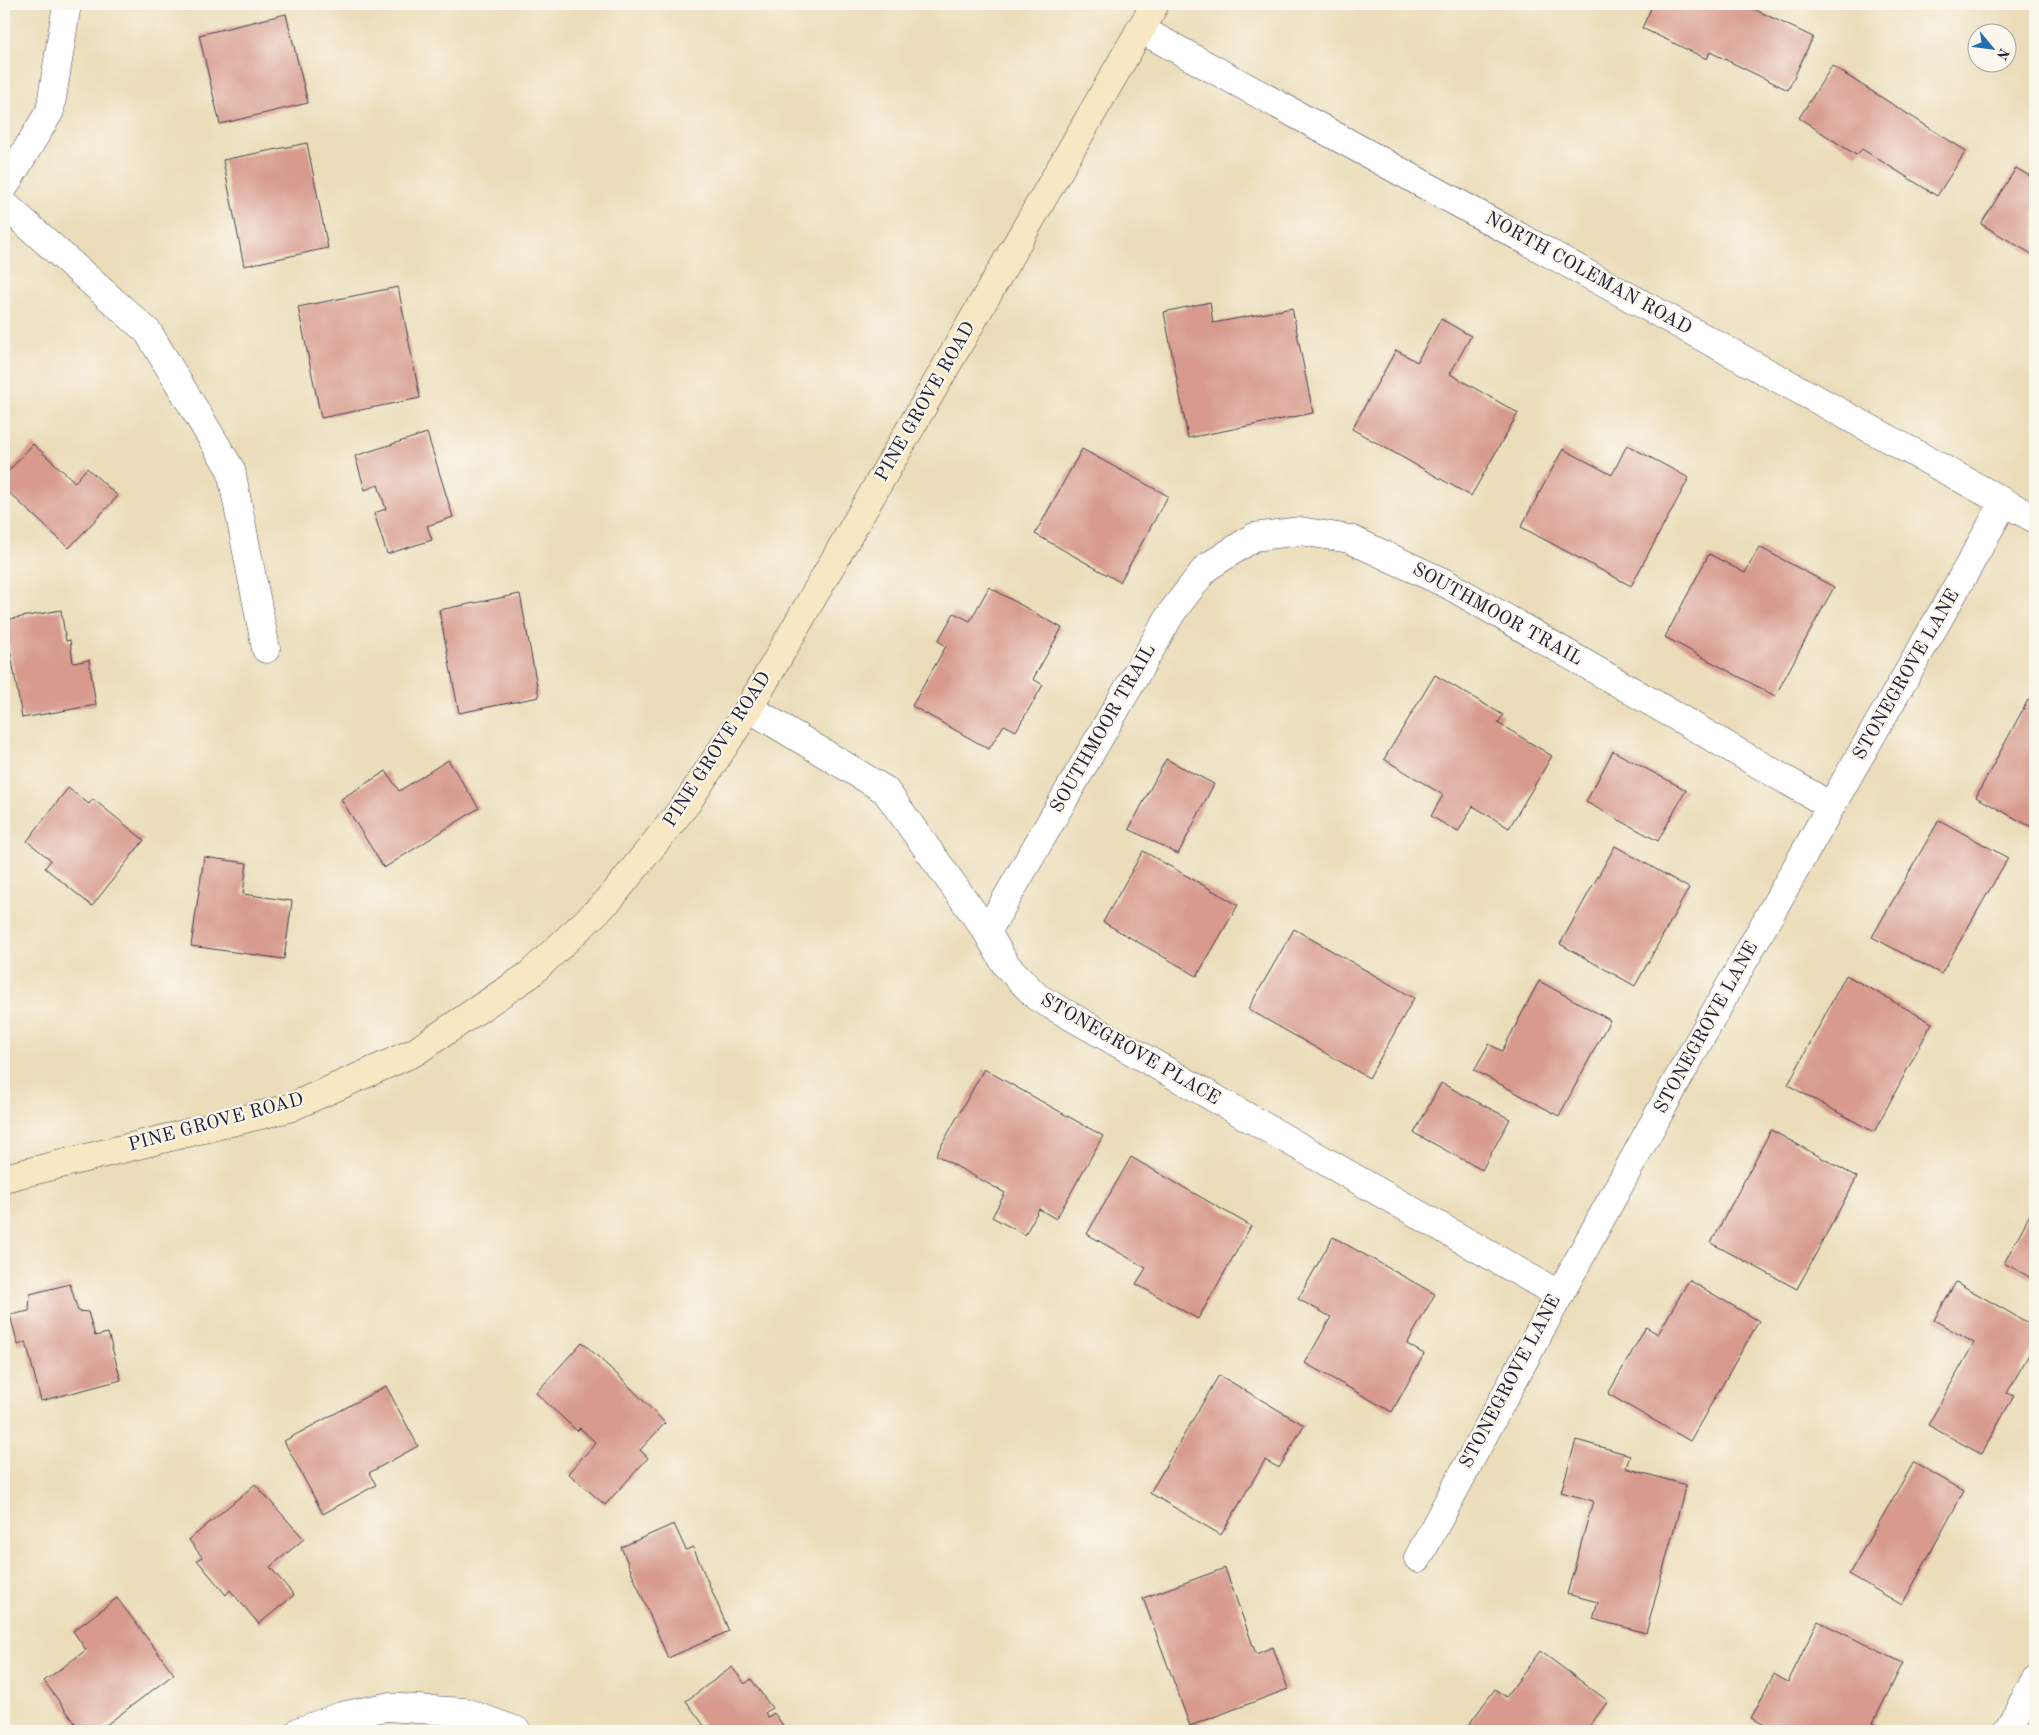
<svg xmlns="http://www.w3.org/2000/svg" width="2039" height="1735" font-family="'Old Standard TT',serif">
  <rect width="100%" height="100%" fill="#fbf7ec"/>
  <filter id="ink" filterUnits="userSpaceOnUse"><feTurbulence type="fractalNoise" baseFrequency=".02" numOctaves="2"/><feDisplacementMap in="SourceGraphic" scale="10" xChannelSelector="R" yChannelSelector="G"/><feConvolveMatrix kernelMatrix="1 2 1 2 8 2 1 2 1" color-interpolation-filters="sRGB"/></filter>
  <filter id="wash" filterUnits="userSpaceOnUse"><feTurbulence type="fractalNoise" baseFrequency=".0096" numOctaves="4" result="noise"/><feDisplacementMap in="SourceGraphic" scale="20" xChannelSelector="R" yChannelSelector="G"/><feGaussianBlur stdDeviation="1.12" result="paint"/><feColorMatrix in="noise" values="0 0 0 0 0 0 0 0 0 0 0 0 0 0 0 0 0 1.4 0 .05"/><feComposite in="paint" operator="in"/></filter>
  <g filter="url(#wash)">
    <rect width="100%" height="100%" fill="#ebddba"/>
    <g id="blocks">
      <path fill="#d79a8d" d="M1653,4H1743L1813,37L1788,90L1710,52L1707,59L1642,28Z
        M286,14L308,103L220,124L199,35Z
        M1832,66L1966,151L1937,196L1862,149L1856,155L1799,118Z
        M307,143L328,248L244,266L223,160Z
        M2016,168L2035,179V256L1981,224Z
        M398,287L420,398L321,418L298,307Z
        M1210,302L1213,323L1292,308L1313,413L1188,438L1164,312Z
        M1441,319L1471,336L1450,374L1518,413L1471,496L1352,429L1396,350L1417,362Z
        M427,433L453,517L427,526L432,540L387,554L374,513L386,509L378,485L365,490L355,456Z
        M33,444L75,482L87,468L118,496L69,548L4,488V476Z
        M1627,445L1689,478L1631,586L1521,527L1563,449L1612,475Z
        M1082,449L1168,496L1120,582L1035,534Z
        M1759,547L1834,587L1775,696L1665,637L1709,554L1745,573Z
        M989,587L1062,628L1033,679L1043,685L1016,731L1004,725L989,749L912,706L946,646L938,641L954,613L970,621Z
        M520,594L539,697L459,713L439,610Z
        M61,610L66,641L70,640L73,663L89,660L96,705L22,718L5,620Z
        M1435,675L1503,715L1498,723L1552,756L1509,828L1473,806L1458,832L1431,816L1443,795L1384,759Z
        M2028,700L2035,704V829L1976,797Z
        M1613,751L1686,790L1658,841L1586,802Z
        M1166,759L1214,784L1178,854L1129,829Z
        M448,760L479,808L384,868L341,799L386,771L399,791Z
        M68,788L89,804L93,799L144,840L92,906L45,868L51,860L27,841Z
        M1939,820L2008,858L1941,974L1872,937Z
        M1615,846L1689,888L1635,986L1560,944Z
        M1143,851L1238,905L1197,976L1103,922Z
        M204,857L247,863L243,894L292,901L284,959L191,946Z
        M1294,929L1414,998L1369,1078L1248,1009Z
        M1846,975L1932,1023L1874,1132L1788,1085Z
        M1539,981L1610,1020L1559,1116L1474,1070L1489,1044L1502,1051Z
        M984,1069L1103,1136L1056,1219L1039,1209L1025,1235L992,1217L1005,1193L936,1155Z
        M1441,1083L1510,1119L1482,1170L1414,1133Z
        M1771,1130L1857,1177L1797,1289L1711,1243Z
        M1131,1157L1251,1226L1198,1319L1136,1284L1146,1268L1087,1234Z
        M2035,1205V1280L2004,1263Z
        M1333,1237L1435,1294L1407,1344L1424,1354L1392,1412L1305,1363L1331,1317L1298,1299Z
        M1689,1280L1759,1321L1690,1441L1608,1394L1646,1327L1658,1334Z
        M1956,1282L2035,1327V1344L2007,1393L2014,1396L1981,1454L1928,1425L1974,1343L1934,1320Z
        M70,1284L78,1311L88,1312L95,1336L108,1333L121,1380L41,1401L26,1342L18,1345L10,1315L29,1311L30,1294Z
        M582,1342L623,1380L665,1423L640,1450L648,1458L605,1505L568,1473L596,1443L580,1428L577,1431L536,1393Z
        M1219,1375L1304,1425L1279,1468L1265,1460L1221,1535L1150,1493Z
        M386,1386L418,1446L369,1473L376,1485L323,1514L284,1441Z
        M1576,1440L1630,1455L1626,1468L1686,1485L1646,1633L1593,1619L1598,1602L1567,1594L1593,1501L1561,1492Z
        M1914,1462L1964,1491L1902,1605L1849,1574Z
        M255,1484L304,1539L270,1567L294,1595L259,1624L230,1590L226,1595L197,1560L202,1557L189,1540Z
        M674,1524L686,1550L693,1547L729,1631L668,1658L621,1547Z
        M1225,1568L1256,1654L1273,1647L1288,1689L1190,1726L1143,1598Z
        M117,1598L174,1674L98,1731H81L44,1681L86,1650L73,1631Z
        M1818,1621L1903,1663L1873,1723L1877,1725L1874,1731H1777L1751,1718L1774,1674L1788,1682Z
        M1540,1651L1608,1701L1586,1731H1473L1467,1727L1495,1689L1506,1697Z
        M732,1667L745,1684L751,1679L772,1708L765,1713L768,1717L774,1713L787,1731H708L686,1701Z"/>
    </g>
  </g>
  <g filter="url(#ink)">
    <use href="#blocks" fill-opacity="0" stroke="#403e4e" stroke-width="1"/>
    <g fill="none" stroke-linecap="round" stroke-linejoin="round">
      <g stroke="#403e4e" stroke-width="29">
        <path id="minor" d="M1140,29L2035,519
          M4,187L50,111L67,4
          M4,204L148,332L231,470L266,649
          M749,708L885,790L987,932L1006,965L1037,997L1558,1294
          M987,932L1172,612L1206,568L1254,537L1300,531L1350,539L1447,584L1831,806
          M1418,1558C1552,1306 1689,1056 1830,808C1888,706 1948,605 2004,502
          M300,1731L341,1716L386,1707L465,1712L517,1731
          M2007,1731L2035,1681"/>
      </g>
      <g stroke="#403e4e" stroke-width="29">
        <path id="secondary" d="M4,1178L289,1108L415,1052L529,975L609,900L687,803L749,708L1155,4"/>
      </g>
      <use href="#minor" stroke="#fff" stroke-width="28"/>
      <use href="#secondary" stroke="#f7e8c3" stroke-width="28"/>
    </g>
  </g>
  <g text-anchor="middle" dominant-baseline="central" stroke-width="4.5" stroke-linejoin="round" paint-order="stroke">
    <g font-size="19" fill="#22223b" stroke="#fbf7ec">
      <text transform="translate(1588 274) rotate(29)">NORTH COLEMAN ROAD</text>
      <text transform="translate(926 402) rotate(-60)">PINE GROVE ROAD</text>
      <text transform="translate(1497 615) rotate(29)">SOUTHMOOR TRAIL</text>
      <text transform="translate(1907 675) rotate(-60)">STONEGROVE LANE</text>
      <text transform="translate(1104 729) rotate(-60)">SOUTHMOOR TRAIL</text>
      <text transform="translate(718 750) rotate(-57)">PINE GROVE ROAD</text>
      <text transform="translate(1707 1028) rotate(-61)">STONEGROVE LANE</text>
      <text transform="translate(1130 1050) rotate(30)">STONEGROVE PLACE</text>
      <text transform="translate(216 1123) rotate(-15)">PINE GROVE ROAD</text>
      <text transform="translate(1511 1382) rotate(-62)">STONEGROVE LANE</text>
    </g>
  </g>
  <rect width="2039" height="1735" fill="none" stroke="#fbf7ec" stroke-width="20"/>
  <g transform="translate(1992 48) rotate(119)"><circle r="24" fill="#fbf7ec" stroke="#a4a2a5"/>
  <path d="M0-4L9 19L0 12L-9 19Z" fill="#1f6fb2"/>
  <text y="-8" font-size="14" font-weight="bold" text-anchor="middle" fill="#22223b">N</text>
  </g>
</svg>
